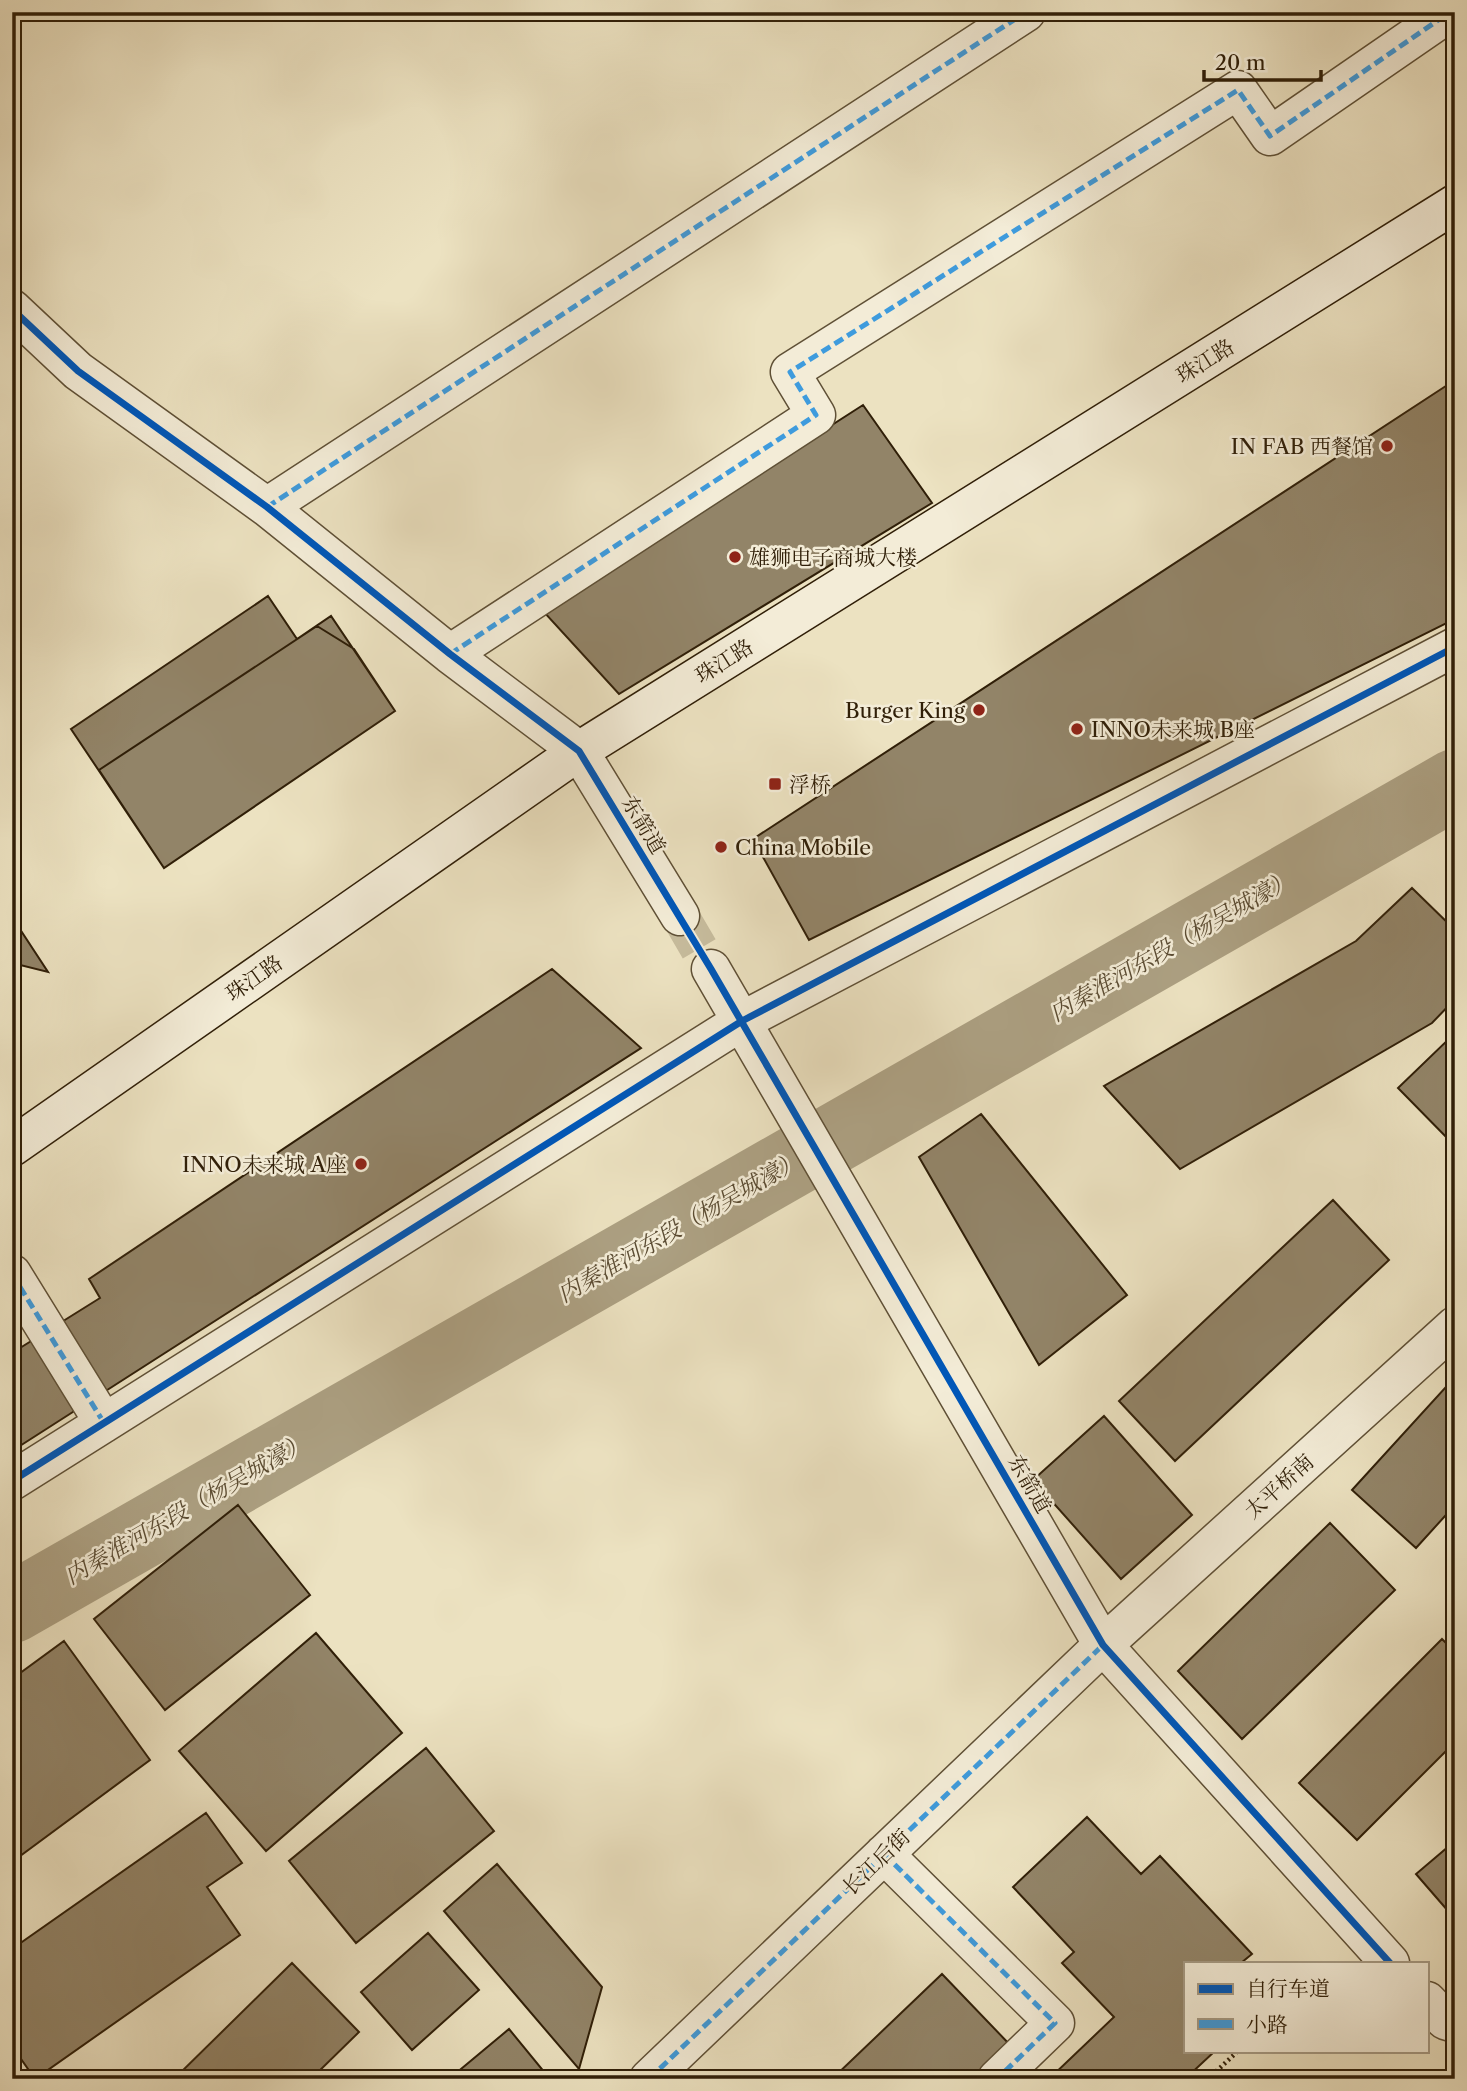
<svg xmlns="http://www.w3.org/2000/svg" width="1467" height="2091" font-family="'Libre Caslon Text','Noto Serif SC',serif">
  <rect width="100%" height="100%" fill="#ece2c1"/>
  <filter id="stains"><feTurbulence type="fractalNoise" baseFrequency=".00286" numOctaves="4"/><feColorMatrix values="0 0 0 0 .2 0 0 0 0 .09 0 0 0 0 .02 0 0 0 .5 -.17"/></filter>
  <radialGradient id="worn" r=".72"><stop offset=".6" stop-color="#630" stop-opacity="0"/><stop offset="1" stop-color="#630" stop-opacity=".3"/></radialGradient>
  <g fill="none" stroke-linecap="round" stroke-linejoin="round">
    <path stroke="#aca082" stroke-width="70" d="M12,1608L1455,784"/>
  </g>
  <path fill="#928468" stroke="#301f08" stroke-width="2" d="M1455,380V619L809,940L753,839Z
    M863,405L932,503L619,694L543,611Z
    M268,596L297,639L331,616L395,711L164,868L71,729Z
    M317,626L354,649L395,711L164,868L99,770Z
    M1412,888L1455,930V999L1432,1023L1180,1169L1104,1086L1356,941Z
    M12,917L48,972L12,963Z
    M552,969L641,1048L12,1451V1353L100,1298L89,1279Z
    M1455,1033V1146L1398,1088Z
    M981,1114L1127,1295L1039,1365L919,1157Z
    M1333,1200L1389,1260L1175,1461L1119,1401Z
    M1455,1377V1505L1416,1548L1352,1490Z
    M1104,1416L1192,1515L1121,1579L1033,1480Z
    M238,1505L310,1595L165,1710L94,1619Z
    M1330,1523L1395,1590L1242,1739L1178,1671Z
    M316,1633L402,1733L266,1851L179,1751Z
    M1442,1639L1455,1652V1742L1357,1840L1299,1783Z
    M64,1641L150,1760L12,1862V1679Z
    M426,1748L494,1831L356,1943L289,1861Z
    M206,1813L242,1863L207,1887L240,1935L35,2079L12,2046V1949Z
    M1087,1817L1141,1874L1160,1856L1252,1954L1241,1963H1185V2051H1215L1185,2079H1049L1114,2017L1062,1963L1074,1952L1013,1887Z
    M1455,1841V1919L1416,1874Z
    M497,1864L602,1987L579,2069L444,1911Z
    M428,1933L479,1990L412,2050L361,1992Z
    M292,1963L359,2032L311,2079H174Z
    M942,1974L1013,2048L981,2079H832Z
    M509,2029L550,2079H449Z"/>
  <g fill="none" stroke-linecap="round" stroke-linejoin="round">
    <path stroke="#c6bb9c" stroke-width="38" stroke-dasharray="38 19" stroke-linecap="butt" d="M680,916L711,969"/>
    <g stroke="#5f5036" stroke-width="41">
      <path id="street" d="M12,309L78,371L267,507L450,654L579,751L680,916
        M267,507L1026,12
        M450,654L816,415L790,372L1238,90L1270,136L1450,12
        M711,969L1103,1645L1390,1963
        M12,1274L104,1423
        M12,1481L742,1021L1455,647
        M884,1854L1055,2023L997,2079
        M1427,2001L1445,2020L1455,2023
        M649,2079L1103,1645L1455,1326"/>
    </g>
    <g stroke="#301f08" stroke-width="41">
      <path id="secondary" d="M12,1147L579,751L1455,204"/>
    </g>
    <path stroke="#301f08" stroke-width="4.5" stroke-dasharray="2 3.5" stroke-linecap="butt" d="M1208,2079L1238,2051"/>
    <use href="#street" stroke="#f3ecd7" stroke-width="38"/>
    <use href="#secondary" stroke="#f3ecd7" stroke-width="38"/>
    <path stroke="#3e9bdd" stroke-width="5" stroke-dasharray="10 5" stroke-linecap="butt" d="M267,507L1026,12
      M450,654L816,415L790,372L1238,90L1270,136L1450,12
      M12,1274L104,1423
      M884,1854L1055,2023L997,2079
      M649,2079L1103,1645"/>
    <g stroke="#f3ecd7" stroke-width="11">
      <path id="cycleway" d="M12,309L78,371L267,507L450,654L579,751L711,969L1103,1645L1390,1963
        M12,1481L742,1021L1455,647"/>
    </g>
    <use href="#cycleway" stroke="#0057b8" stroke-width="7"/>
  </g>
  <g fill="#8f2418" stroke="#f3ecd7" stroke-width="2.5">
    <circle cx="1387" cy="446" r="7"/>
    <circle cx="735" cy="557" r="7"/>
    <circle cx="979" cy="710" r="7"/>
    <circle cx="1077" cy="729" r="7"/>
    <rect x="768" y="777" width="14" height="14" rx="3.5"/>
    <circle cx="721" cy="847" r="7"/>
    <circle cx="361" cy="1164" r="7"/>
  </g>
  <g text-anchor="middle" dominant-baseline="central" stroke-width="5" stroke-linejoin="round" paint-order="stroke">
    <g font-size="21" fill="#301f08" stroke="#f3ecd7">
      <text transform="translate(1205 361) rotate(-32)">珠江路</text>
      <text transform="translate(724 661) rotate(-32)">珠江路</text>
      <text transform="translate(644 825) rotate(59)">东箭道</text>
      <text transform="translate(254 978) rotate(-35)">珠江路</text>
      <text transform="translate(1030 1484) rotate(60)">东箭道</text>
      <text transform="translate(1279 1486) rotate(-42)">太平桥南</text>
      <text transform="translate(876 1862) rotate(-44)">长江后街</text>
    </g>
    <g font-size="21" fill="#301f08" stroke="#f3ecd7" text-anchor="start">
      <text x="1373" y="446" text-anchor="end">IN FAB 西餐馆</text>
      <text x="749" y="557">雄狮电子商城大楼</text>
      <text x="965" y="710" text-anchor="end">Burger King</text>
      <text x="1091" y="729">INNO未来城 B座</text>
      <text x="789" y="784">浮桥</text>
      <text x="735" y="847">China Mobile</text>
      <text x="347" y="1164" text-anchor="end">INNO未来城 A座</text>
    </g>
    <g font-size="23" font-style="italic" fill="#5b4c33" stroke="#f3ecd7">
      <text transform="translate(1171 946) rotate(-30)">内秦淮河东段（杨吴城濠）</text>
      <text transform="translate(679 1227) rotate(-30)">内秦淮河东段（杨吴城濠）</text>
      <text transform="translate(186 1509) rotate(-30)">内秦淮河东段（杨吴城濠）</text>
    </g>
  </g>
  <rect width="1467" height="2091" fill="none" stroke="#ece2c1" stroke-width="42"/>
  <rect x="14" y="14" width="1439" height="2063" fill="none" stroke="#301f08" stroke-width="3.5"/>
  <rect x="21" y="21" width="1425" height="2049" fill="none" stroke="#301f08" stroke-width="2"/>
  <rect x="1184" y="1962" width="245" height="91" fill="#f3ecd7" stroke="#a59a84" stroke-width="2"/>
  <rect x="1198" y="1984" width="35" height="10" fill="#0057b8" stroke="#a59a84" stroke-width="2"/>
  <text x="1246" y="1996" font-size="21" fill="#301f08">自行车道</text>
  <rect x="1198" y="2019" width="35" height="10" fill="#3e9bdd" stroke="#a59a84" stroke-width="2"/>
  <text x="1246" y="2032" font-size="21" fill="#301f08">小路</text>
  <path d="M1204 70v10h117v-10" fill="none" stroke="#301f08" stroke-width="3.5"/>
  <text x="1215" y="70" font-size="21" fill="#301f08" stroke="#f3ecd7" stroke-width="5" paint-order="stroke">20 m</text>
  <rect width="100%" height="100%" filter="url(#stains)"/>
  <rect width="100%" height="100%" fill="url(#worn)"/>
</svg>
